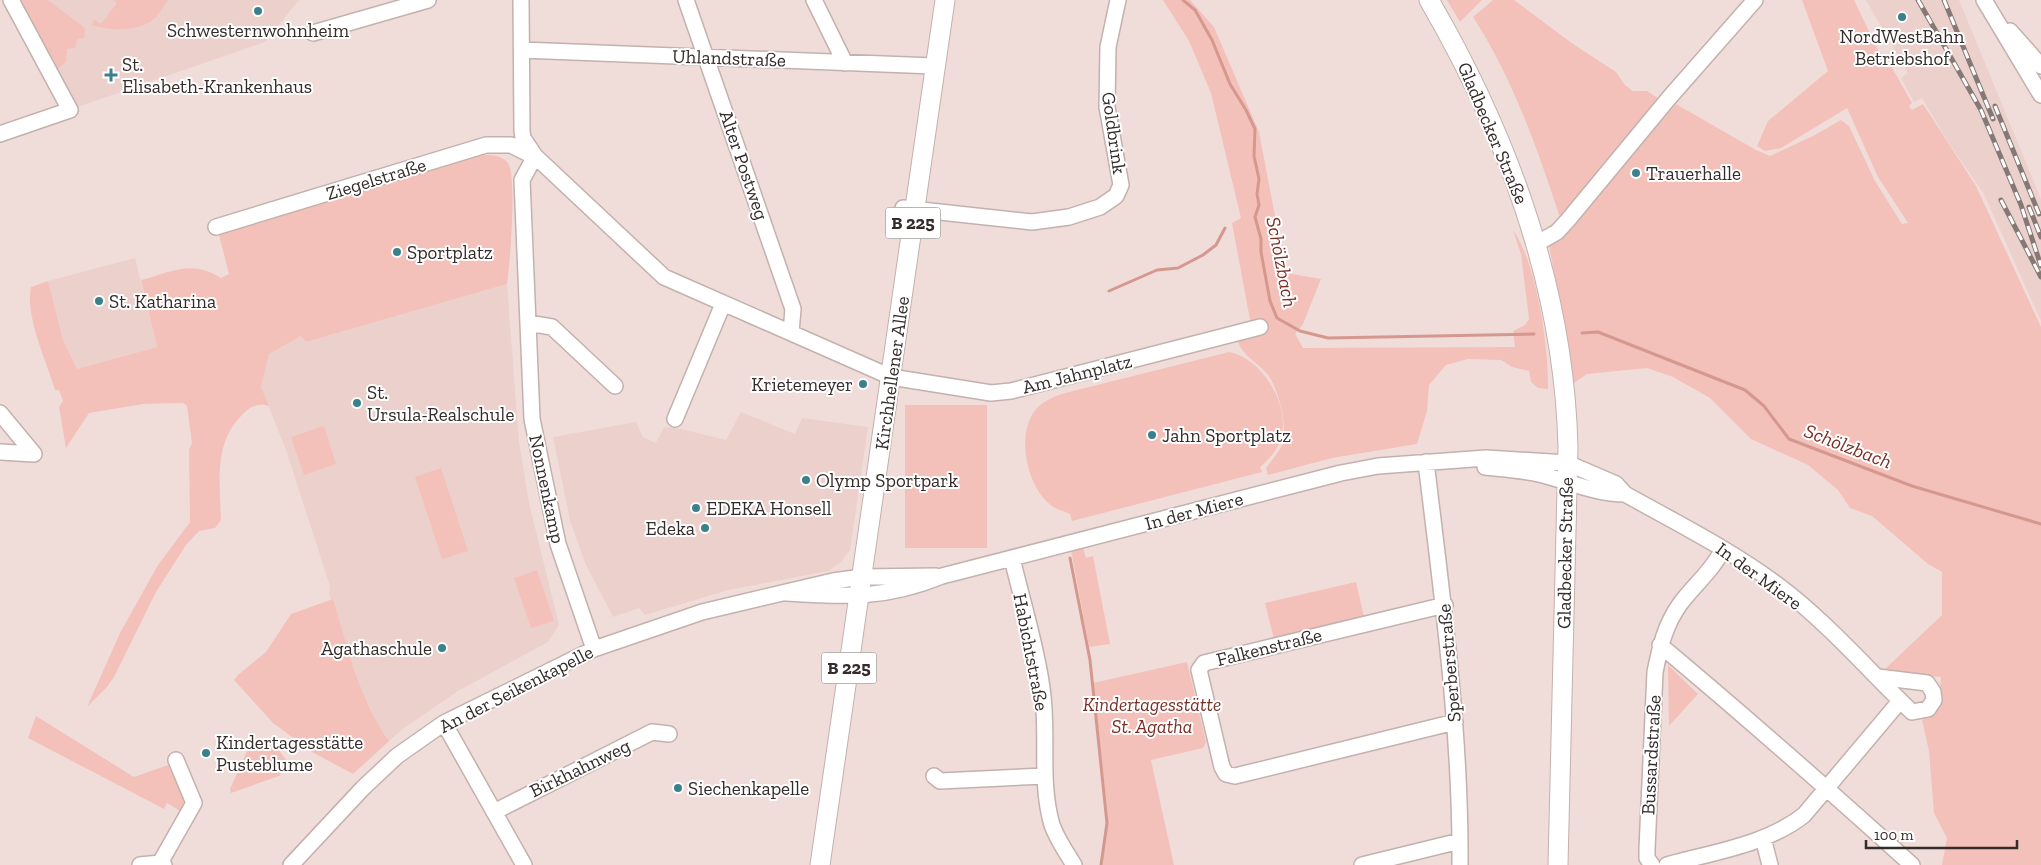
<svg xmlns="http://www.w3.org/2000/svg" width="2041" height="865" font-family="'Zilla Slab',serif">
  <rect width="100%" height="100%" fill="#f0ddda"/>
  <path fill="#ecd0cc" d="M14,0H299L265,42L72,109Z
    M1866,0H1959L2041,199V321L1984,194L1948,142L1922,98L1914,102L1901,78L1908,73Z
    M135,258L157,347L77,369L63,340L48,281Z
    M507,284L519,442L529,503L559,625L548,642L458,691L404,728L389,741L376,722L363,696L329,593L330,586L286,450L261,387L269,354L301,336L306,342Z
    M741,412L795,434L802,418L868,427L850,550L841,562L829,571L728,590L645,615L639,608L613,617L585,563L570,520L553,437L636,422L643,437L656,443L664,427L681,429L726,440Z"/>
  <path fill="#f3c1b9" d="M17,0H48L85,28L84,38L77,39L75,48L67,49L66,62L55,71Z
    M114,0H168C164,6 159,14 154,19C139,32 109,31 92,25L94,19L101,24L117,3Z
    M1163,0H1190L1214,27L1259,132L1286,273L1321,279L1303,324L1295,334L1303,348L1515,347L1513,331L1525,325L1529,319L1521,254L1513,230C1537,264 1549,348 1548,389L1538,388L1531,382L1529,371L1512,367L1501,360L1468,359L1446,365L1429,385L1427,411L1417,444L1332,458L1268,475L1266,468C1271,461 1281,450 1283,442C1287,424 1279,390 1268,375C1259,363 1242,356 1238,341L1253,336L1232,223L1241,218L1211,93L1189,41Z
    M1447,0H1482L1460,22Z
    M1493,0H1514L1573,44L1616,72L1625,85L1633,91H1647L1659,99L1564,218L1559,215C1537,147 1512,77 1473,17Z
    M1802,0H1854L1878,50L1891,66L1912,103L1909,106L1912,110L1923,104L1976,186L2041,327V865H1942L1947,838L1934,813L1929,751L1922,720L1939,703L1941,677L1890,673L1885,669L1942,615V572L1928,564L1872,516L1850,508L1838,490L1808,465L1751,439L1710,398L1673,377L1647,368L1587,374L1571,385L1569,347L1549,246L1565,233L1676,104L1756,150L1770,156L1815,135L1841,120L1849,126L1875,181L1902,224L1908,223L1878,177L1847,108L1781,148L1765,151L1757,146L1768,121L1828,71Z
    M479,155C489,155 501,154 508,163C517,176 510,265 507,284L306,342L301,336L269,354L261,387L269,406C259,403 251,406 244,413C213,442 220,482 221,520L215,528L199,531L186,545L156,592L114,677L107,687L87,707L120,633L158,565L190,522L189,450L192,443L187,406L183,403L143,404L89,413L66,448L59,407L63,401L59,390H55C46,359 25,317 31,287L48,281L63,340L77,369L157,347L141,280C171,272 192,259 221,278L229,274L219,235Z
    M1229,352C1265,359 1295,412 1278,446C1273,455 1267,461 1260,467L1262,472L1072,521L1070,514C1065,511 1057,510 1052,506C1028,489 1018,442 1031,417C1038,402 1054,396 1069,392Z
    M905,405H987V548H905Z
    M324,426L336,464L304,475L291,437Z
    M441,468L468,551L442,559L415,477Z
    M1083,547L1086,558L1093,556L1110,644L1089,647L1071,550Z
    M537,570L554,621L531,628L514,578Z
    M1356,582L1364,617L1274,639L1265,603Z
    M333,599C348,648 359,699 389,741L353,774L312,752L273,723L234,680L238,675L266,652L291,614Z
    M1187,662L1206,742L1203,748L1151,760L1174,865H1102L1108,818L1093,683Z
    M1668,665L1698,694L1669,726Z
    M36,716L134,777L171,764L190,805L185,814L167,803L164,809L28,738Z
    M276,746L289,764L279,776L231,793L230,789L247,751Z"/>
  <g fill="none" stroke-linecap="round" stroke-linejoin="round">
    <path stroke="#d5988e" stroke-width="3" d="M1183,0L1195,10L1212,40L1230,84L1246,110L1255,129L1254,156L1259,179L1257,194L1259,205L1255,217L1261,239V252L1270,301L1277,318L1300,331L1328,338L1534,334
      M1109,291L1157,270L1178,268L1203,255L1216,245L1225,228
      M1582,333L1598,332L1745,390L1764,406L1789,439L1912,486L2041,524
      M1070,558L1090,660L1107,823L1101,865"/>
    <g stroke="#c3b1ad" stroke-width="18">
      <path id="minor" d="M521,0L522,131L523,138L535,156L664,277L891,377L991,393L1011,391L1260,327
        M686,0L793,309L791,332
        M814,0L845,63
        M1984,0L2041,95
        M2010,31L2041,66
        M313,33L428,0
        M522,50L934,66
        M0,134L70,110L11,0
        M535,156L522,180L532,419L558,544L594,649
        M903,208L1032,222L1069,217L1100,207L1116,196L1121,185L1107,107L1108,47L1118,0
        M216,227L486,145H511L533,156
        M1536,244L1557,232L1568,220L1669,98L1755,0
        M528,323L552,327L615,386
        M0,413L34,454L0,452
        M675,419L723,304
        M1426,462C1442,596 1461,730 1460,865
        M1485,467C1504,469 1524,470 1543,475C1570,482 1596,494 1625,494
        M1012,558C1022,601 1036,644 1042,688C1049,734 1039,780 1052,825C1057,839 1066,852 1074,865
        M787,593C846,597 886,599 942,576L1341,473L1378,466L1486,458L1567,463L1616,484L1625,494C1677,523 1731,550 1779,586C1828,623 1868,670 1912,712L1928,709L1934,700L1933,692L1927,683L1878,677
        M1445,605L1204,663L1199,670L1222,767L1226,774L1235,776L1455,722
        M1660,645C1746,717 1829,790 1912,865
        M444,723L524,865
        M934,776L940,781L1044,776
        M494,812L652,732L669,734
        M1763,838L1770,865
        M160,863L194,803L176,760
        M140,865L160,863L164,865
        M291,865L363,788L397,756L444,723L594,649L702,612L833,581L862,577L936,576
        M1362,865L1460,841
        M1652,865L1647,858V849L1655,672C1660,647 1665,625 1680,604C1694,585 1713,570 1723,549
        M1667,865C1713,852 1766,845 1804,815L1900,701"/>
    </g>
    <g stroke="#c3b1ad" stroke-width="21">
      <path id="major" d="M1429,0C1508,136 1564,288 1568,447L1558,865
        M820,865L945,0"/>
    </g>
    <use href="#minor" stroke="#fff" stroke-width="15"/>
    <use href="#major" stroke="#fff" stroke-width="19"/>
    <g stroke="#857976" stroke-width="5">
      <path id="rail" d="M1918,0L1981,110L2021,205L2041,266
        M1944,0L1993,119
        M1995,106L2039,214
        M2001,200L2041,277
        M2029,207L2041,237"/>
    </g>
    <use href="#rail" stroke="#fff" stroke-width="3" stroke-dasharray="9" stroke-linecap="butt"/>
  </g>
  <g fill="#3b818c" stroke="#fff" stroke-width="2">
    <circle cx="258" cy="11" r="5"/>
    <circle cx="1902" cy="17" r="5"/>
    <path d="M108.5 67.5h5v5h5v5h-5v5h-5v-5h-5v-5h5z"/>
    <circle cx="1636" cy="173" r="5"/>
    <circle cx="397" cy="252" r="5"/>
    <circle cx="99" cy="301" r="5"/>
    <circle cx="863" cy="384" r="5"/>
    <circle cx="357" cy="403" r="5"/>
    <circle cx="1152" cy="435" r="5"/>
    <circle cx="806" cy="480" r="5"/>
    <circle cx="696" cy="508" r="5"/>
    <circle cx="705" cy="528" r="5"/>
    <circle cx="442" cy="648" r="5"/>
    <circle cx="206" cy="753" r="5"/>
    <circle cx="678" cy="788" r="5"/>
  </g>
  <g text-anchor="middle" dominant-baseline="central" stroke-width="4" stroke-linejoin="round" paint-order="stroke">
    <g fill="#fff" stroke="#706b6a" stroke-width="1">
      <rect x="885.5" y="207.5" width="55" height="31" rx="4"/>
      <rect x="821.5" y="652.5" width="55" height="31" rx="4"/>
    </g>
    <g font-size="18" font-weight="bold" fill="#332c2a">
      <text x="913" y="223">B 225</text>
      <text x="849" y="668">B 225</text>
    </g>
    <g font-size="19" fill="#332c2a" stroke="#fff" text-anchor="start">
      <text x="258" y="30" text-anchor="middle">Schwesternwohnheim</text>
      <text x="1902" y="36" text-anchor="middle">NordWestBahn<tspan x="1902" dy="22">Betriebshof</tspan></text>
      <text x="122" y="64">St.<tspan x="122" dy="22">Elisabeth-Krankenhaus</tspan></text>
      <text x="1646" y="173">Trauerhalle</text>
      <text x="407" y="252">Sportplatz</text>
      <text x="109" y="301">St. Katharina</text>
      <text x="853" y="384" text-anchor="end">Krietemeyer</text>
      <text x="367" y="392">St.<tspan x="367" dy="22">Ursula-Realschule</tspan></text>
      <text x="1162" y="435">Jahn Sportplatz</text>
      <text x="816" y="480">Olymp Sportpark</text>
      <text x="706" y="508">EDEKA Honsell</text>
      <text x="695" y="528" text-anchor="end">Edeka</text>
      <text x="432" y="648" text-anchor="end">Agathaschule</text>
      <text x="216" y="742">Kindertagesstätte<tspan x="216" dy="22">Pusteblume</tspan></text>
      <text x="688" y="788">Siechenkapelle</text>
    </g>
    <g font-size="19" fill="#332c2a" stroke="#fff">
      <text transform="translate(729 58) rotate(2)">Uhlandstraße</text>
      <text transform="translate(1114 133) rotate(82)">Goldbrink</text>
      <text transform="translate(1493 133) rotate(67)">Gladbecker Straße</text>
      <text transform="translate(744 165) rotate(71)">Alter Postweg</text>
      <text transform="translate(376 179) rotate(-17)">Ziegelstraße</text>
      <text transform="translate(892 373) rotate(-82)">Kirchhellener Allee</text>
      <text transform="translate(1077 374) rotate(-14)">Am Jahnplatz</text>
      <text transform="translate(547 489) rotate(78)">Nonnenkamp</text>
      <text transform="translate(1194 511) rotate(-15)">In der Miere</text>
      <text transform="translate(1565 553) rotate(-89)">Gladbecker Straße</text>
      <text transform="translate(1759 576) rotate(36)">In der Miere</text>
      <text transform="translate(1269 647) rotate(-14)">Falkenstraße</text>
      <text transform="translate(1031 652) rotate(79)">Habichtstraße</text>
      <text transform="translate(1449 663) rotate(-95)">Sperberstraße</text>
      <text transform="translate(516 689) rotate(-27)">An der Seikenkapelle</text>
      <text transform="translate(1651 755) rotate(-87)">Bussardstraße</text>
      <text transform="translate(580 768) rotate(-26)">Birkhahnweg</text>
    </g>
    <g font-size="19" font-style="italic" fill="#782e25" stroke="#fff">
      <text x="1152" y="704">Kindertagesstätte<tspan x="1152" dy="22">St. Agatha</tspan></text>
    </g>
    <g font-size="20" font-style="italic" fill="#792f26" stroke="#fff">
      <text transform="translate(1282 262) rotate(79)">Schölzbach</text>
      <text transform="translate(1848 446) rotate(21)">Schölzbach</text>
    </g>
  </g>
  <path d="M1866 840v8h151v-8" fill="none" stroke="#332c2a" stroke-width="2.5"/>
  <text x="1874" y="840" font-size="15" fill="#332c2a" stroke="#ffffff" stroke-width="4" paint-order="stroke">100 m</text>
</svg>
